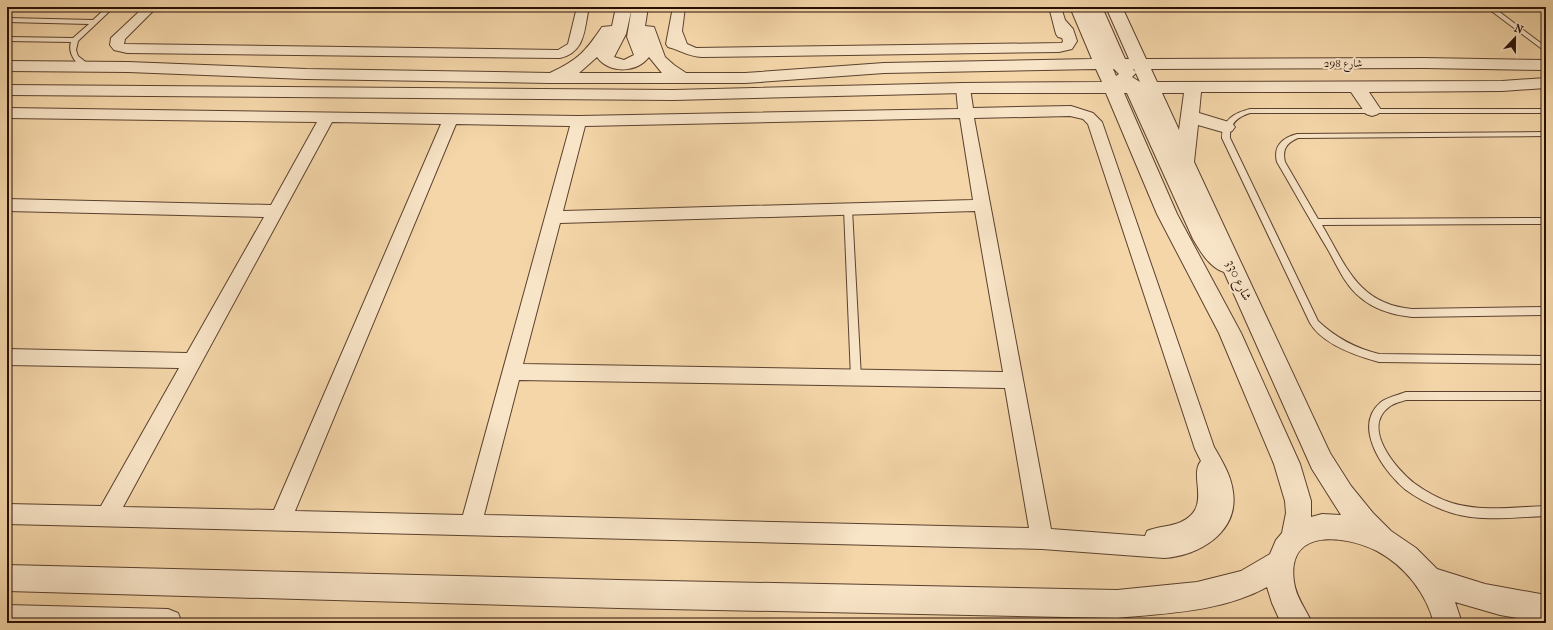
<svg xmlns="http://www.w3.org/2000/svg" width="1553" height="630" font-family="'IM FELL French Canon',Amiri,serif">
  <rect width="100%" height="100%" fill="#f4d6a9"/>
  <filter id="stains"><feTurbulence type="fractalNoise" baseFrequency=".005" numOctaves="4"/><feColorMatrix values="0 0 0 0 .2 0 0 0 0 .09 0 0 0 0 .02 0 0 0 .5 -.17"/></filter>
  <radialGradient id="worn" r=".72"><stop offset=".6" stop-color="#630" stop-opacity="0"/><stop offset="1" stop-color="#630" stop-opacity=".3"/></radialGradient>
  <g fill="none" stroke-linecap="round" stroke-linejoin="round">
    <g stroke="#5b412e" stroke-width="2">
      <path id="service" d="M107,7H114L78,41L76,50L78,56L92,67V69C79,71 67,54 71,42L7,41V37L73,38L89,24L7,22V18L93,20Z
        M1486,7H1493L1546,47V52Z
        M1250,109H1546V113H1250C1237,117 1229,124 1230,138L1318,321C1336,338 1355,348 1379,354L1546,356V364L1379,362C1357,356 1323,345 1310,323L1222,138C1222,120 1234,113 1250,109Z
        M1546,132V136L1298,138C1286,143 1282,150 1285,162L1318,219L1546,218V224L1322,225C1346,266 1358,304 1412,309L1546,307V315L1412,317C1394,315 1375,310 1361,298C1345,286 1337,265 1327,248C1310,220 1294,191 1277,162C1273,146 1282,138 1297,134Z
        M848,206L852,209L861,378L859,381L856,382L853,381L851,378L844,209Z
        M1406,392H1546V400H1406C1400,402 1394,403 1389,407C1361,428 1396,469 1414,483C1425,491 1439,499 1452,503C1482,512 1515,507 1546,506V516C1515,517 1482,522 1452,513C1436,508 1420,500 1406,490C1385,473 1351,427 1381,402C1388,397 1398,395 1406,392Z"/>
    </g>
    <g stroke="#5b412e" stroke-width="2">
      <path id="minor" d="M144,7H157L125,39L124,44L558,50L568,44L577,7H589C584,29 586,52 560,58L127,53L114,50L110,45L111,38Z
        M673,7H685L682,31L687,44L696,48L1062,43L1063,41L1062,38L1058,37L1056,34L1049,7H1061L1065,20L1073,29L1077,41L1072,49L1059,52L702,57C687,56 680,50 668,47L666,44Z
        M963,84L968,85L970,88L973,108L1071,106L1093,113L1102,122L1214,447C1222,461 1231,475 1233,492C1239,532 1199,556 1164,558L1042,549L7,524V504L101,506L179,368L7,365V349L187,353L264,217L7,211V199L271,205L317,122L7,118V108L579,116L958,109L956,88L958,85ZM1070,116L1083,119L1088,124L1195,449L1201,461C1188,476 1213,507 1181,522C1171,527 1158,526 1147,531L1145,536L1051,529L974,118ZM960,118L973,200L563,211L585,126ZM332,122L441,124L274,510L123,507ZM456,124L570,126L463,515L295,511ZM975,211L1003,372L523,364L560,223ZM519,380L1005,388L1029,528L484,515Z"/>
    </g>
    <g stroke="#5b412e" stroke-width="2">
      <path id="tertiary" d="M616,7H632L626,34L614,57L624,60L634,55L627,37L632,7H648L645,26L654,27L665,57L674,65L686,73H745L884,63L1092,59L1070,7H1086L1097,33L1086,7H1102L1125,59H1129L1106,7H1122L1146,59L1424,58L1546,60V70L1424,68L1151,69L1157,82L1502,81L1546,78V88L1502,91L1369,92L1381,110L1378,114L1372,116L1366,114L1351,92H1201L1199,113L1232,123L1235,127L1232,131L1226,133L1198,125L1194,162L1330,453L1351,486L1373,513L1391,531L1416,548L1437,569L1485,584L1546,595V623L1500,615L1455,602L1462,623H1434C1426,593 1405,566 1377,551C1345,535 1286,527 1294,582C1296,598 1306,609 1312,623H1281L1272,603L1267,587C1221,612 1168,613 1117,618L619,608L7,591V565L619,580L1117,590L1197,582L1241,571L1270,554L1276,540L1282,533L1286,513L1285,501L1274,464L1219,333L1157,214L1106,93H963L673,100L7,95V85L673,90L963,83L1102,82L1096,69L884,73L745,83H549L306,79L128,72L7,71V61L128,62L306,69L550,73C578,60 585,52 602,27L612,26ZM597,57C609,74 637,73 649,57L662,73H579ZM1113,69H1114L1119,74L1116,76ZM1133,69H1134L1140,82L1132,77L1136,73ZM1124,93H1127L1193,239C1200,251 1210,268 1224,272L1312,469L1341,515L1322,514L1311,517V501L1300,464L1241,333L1177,214ZM1162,93H1184L1179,130Z
        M7,605L168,609L178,613L182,623H7Z"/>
    </g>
    <use href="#service" fill="#f8e4c7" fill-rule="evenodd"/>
    <use href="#minor" fill="#f8e4c7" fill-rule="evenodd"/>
    <use href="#tertiary" fill="#f8e4c7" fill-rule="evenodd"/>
  </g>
  <g text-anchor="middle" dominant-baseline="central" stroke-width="4" stroke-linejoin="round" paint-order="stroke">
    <g font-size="11" fill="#280f05" stroke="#f8e4c7">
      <text x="1343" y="63">شارع 298</text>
    </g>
    <g font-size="13" fill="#280f05" stroke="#f8e4c7">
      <text transform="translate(1239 280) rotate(65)">شارع 330</text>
    </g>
  </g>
  <rect width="1553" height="630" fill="none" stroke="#f4d6a9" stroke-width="24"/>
  <rect x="8" y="8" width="1537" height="614" fill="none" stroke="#280f05" stroke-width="2"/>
  <rect x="12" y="12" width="1529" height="606" fill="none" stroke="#280f05"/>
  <g transform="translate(1515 38) rotate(22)" stroke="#f8e4c7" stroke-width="3" paint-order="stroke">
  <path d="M0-3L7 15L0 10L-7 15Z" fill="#280f05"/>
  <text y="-6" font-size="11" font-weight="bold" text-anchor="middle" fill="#280f05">N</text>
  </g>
  <rect width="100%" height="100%" filter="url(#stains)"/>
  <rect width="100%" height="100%" fill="url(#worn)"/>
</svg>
